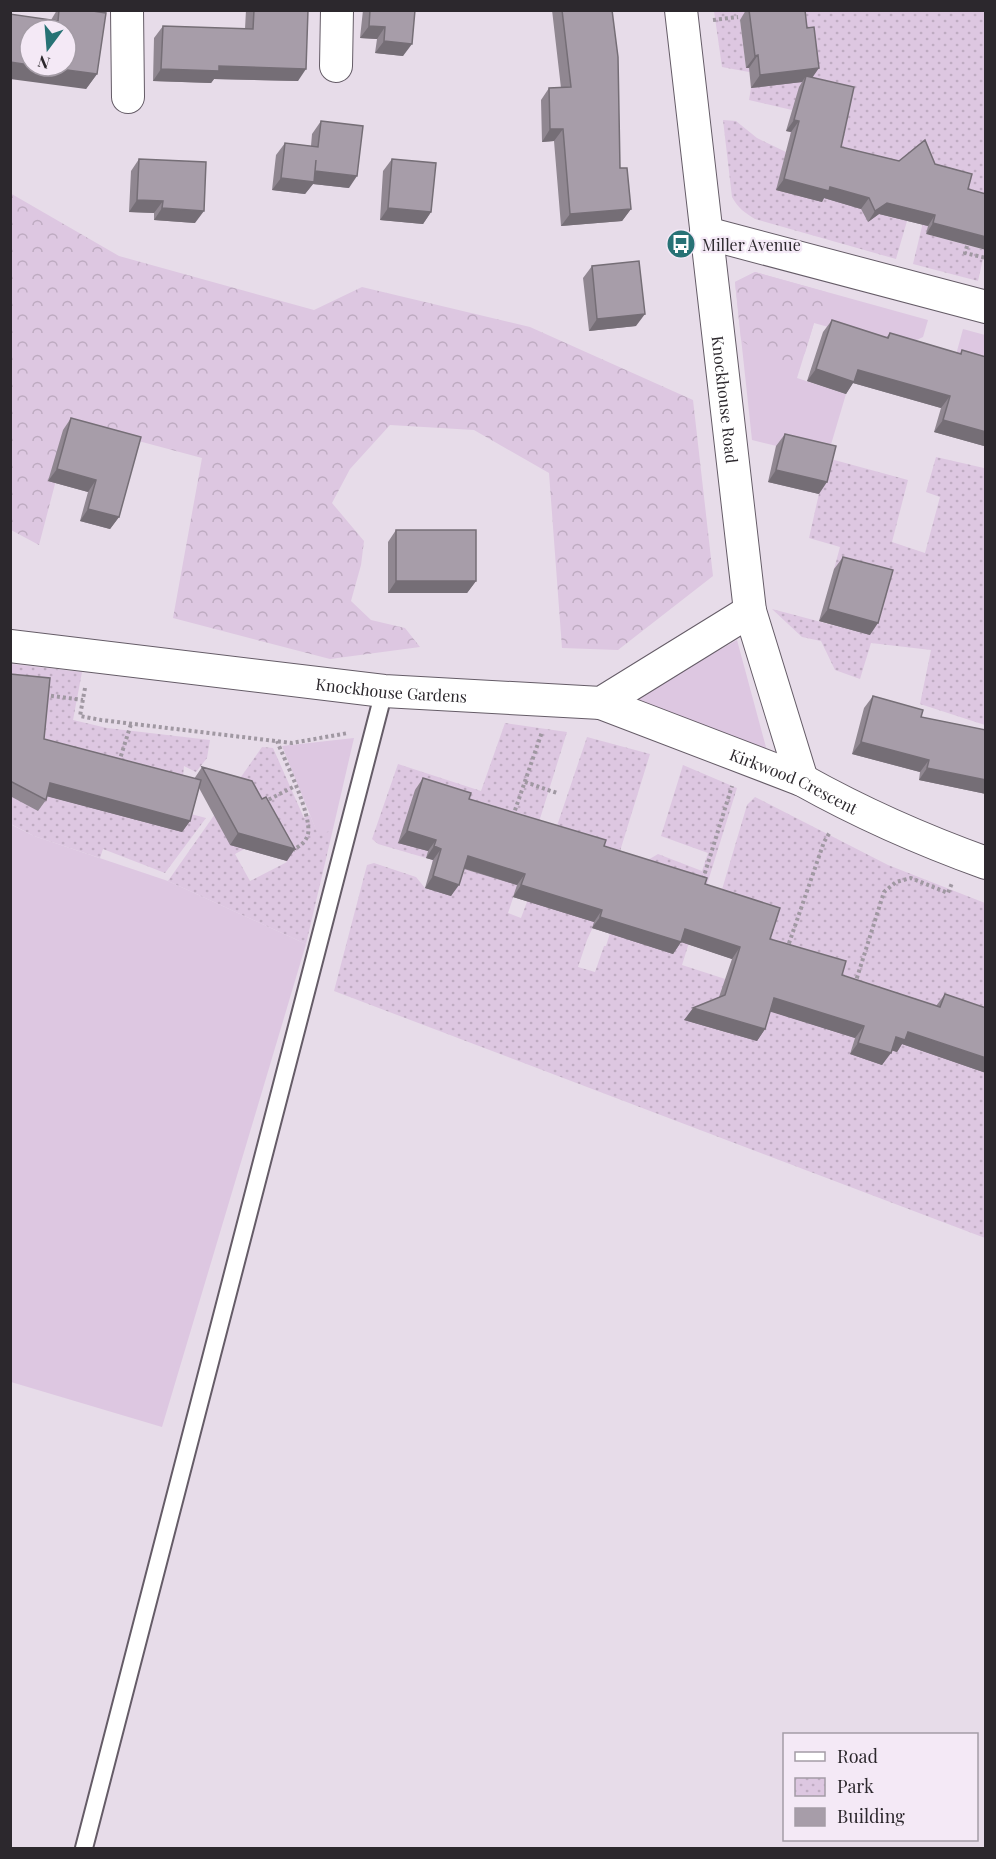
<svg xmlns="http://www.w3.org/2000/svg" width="996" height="1859" font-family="'Playfair Display',serif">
  <defs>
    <pattern id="forest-crowns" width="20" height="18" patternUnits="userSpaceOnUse" patternTransform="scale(1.5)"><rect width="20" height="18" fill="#ddc7e1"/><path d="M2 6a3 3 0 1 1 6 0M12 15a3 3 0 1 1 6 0" fill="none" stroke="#beabc1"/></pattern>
    <pattern id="park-dots" width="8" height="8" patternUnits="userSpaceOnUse" patternTransform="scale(1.5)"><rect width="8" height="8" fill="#ddc7e1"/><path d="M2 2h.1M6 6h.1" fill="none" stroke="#beabc1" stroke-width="1.8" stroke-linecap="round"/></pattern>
  </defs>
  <rect width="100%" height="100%" fill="#e7dce9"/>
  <path fill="#ddc7e1" d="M755,272L928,320L923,337L908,344L864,337L814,323L797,378L846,394L827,458L752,440L735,282Z
    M963,329L985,335V371L954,362Z
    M737,640L767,751L634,698Z
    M354,738L333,829L319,837L282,746Z
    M10,824L34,836L168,881L306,944L162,1427L11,1382Z"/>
  <path fill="url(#forest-crowns)" d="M10,193L119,256L314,310L362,287L530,327L693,400L713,576L618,650L562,648L549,473L474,430L390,425L350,469L332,503L364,541L361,565L351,601L371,620L405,628L420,647L330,659L173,618L202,458L71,423L39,545L11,530Z
    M755,272L826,292V302L822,314L814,323L805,353L797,364C770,365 762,355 741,340L735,282Z"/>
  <path fill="url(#park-dots)" fill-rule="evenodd" d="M714,11H762L740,20L746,68L807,61L795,11H985V207L926,234L985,250L978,281L913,264L934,176L861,209L874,217L879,214L907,221L896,259L755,219C745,213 738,208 732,197L723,120L736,121L757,138L786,152L777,190L822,202L835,149L790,137L792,110L749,100L751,88L781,84L778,68L749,72L722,67Z
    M936,457L984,468L985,462V725L920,704L931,650L871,643L860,679L835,670L821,641L802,637L772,609L870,635L834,569L840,547L809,538L827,458L908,480L892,542L925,553L940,497L926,492Z
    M11,664L82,672L73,720L107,728L210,740L207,758L196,772L184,766L183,776L187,813L206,818L165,873L103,849L100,858L34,836L11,824Z
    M505,723L567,732L519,886H517L508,913L521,918L531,891H535L587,737L650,754L604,903L587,940L578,967L595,972L604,946H606L617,911L648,860L658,854L702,871L708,853L661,836L683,765L737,788L682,965L750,987L718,903L747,805L755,797L888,865L985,903V1238L334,991L367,865L374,863L416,877L425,888L458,871L432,863V860L444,864L430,842L426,858L378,844L372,839L398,764L481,791ZM910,1011L897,1052L887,1049L850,1054L855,1038L839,1032Z
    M262,747L273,748L304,818L310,815L319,836L333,829L306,944L168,881ZM272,834L287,862L250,881L235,854Z"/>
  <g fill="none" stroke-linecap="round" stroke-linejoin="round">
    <g stroke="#655c67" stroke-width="20">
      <path id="lane" d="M84,1848L384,691"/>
    </g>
    <g stroke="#655c67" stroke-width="34">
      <g id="street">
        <path d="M127,10L128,97"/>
        <path id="s1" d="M681,10L750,611L802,780"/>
        <path d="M336,66L337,10"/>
        <path d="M706,233L986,307"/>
        <path id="s2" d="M10,646L384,691L601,703L750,611"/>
        <path id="s3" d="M601,703L802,780C861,813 922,840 986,863"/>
      </g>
    </g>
    <path stroke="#a098a2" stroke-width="4" stroke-dasharray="3 3" stroke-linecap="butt" d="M713,20L738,17
      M967,246L965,253L986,258
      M85,688L80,716L101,720L292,743L348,733
      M45,695L83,700
      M277,741C285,761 312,815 308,834C306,842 300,846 293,850
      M119,762L131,724
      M525,782L557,793
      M267,805L268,800L295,786
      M513,816L542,732
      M703,879L732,786
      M787,949L824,842L830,832
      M855,984L884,892L896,882L911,878L948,893L952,883"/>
    <use href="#lane" stroke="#fff" stroke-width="16"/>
    <use href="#street" stroke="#fff" stroke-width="32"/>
  </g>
  <path fill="#908791" d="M57,10H86L97,74L86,89L51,20Z
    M246,10H308L298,81L214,79L211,83L153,81L154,38L163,26L245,29Z
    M363,10H415L403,56L375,53L377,39L360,38Z
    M552,10H612L620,168L631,209L622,221L561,226L554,141L542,142L541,100L549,88H561Z
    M746,10H805L812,77L841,147L899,161L935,164L972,174L926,234L928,226L879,214L868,222L861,209L824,198L822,202L776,190L791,132L786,131L799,87L802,82L751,88L749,68H746L740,20Z
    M321,121L349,188L313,184L305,194L272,190L276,155L285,143L311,146L312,134Z
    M139,159L195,223L154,220V213L129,212L131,171Z
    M392,159L431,212L423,224L380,220L383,171Z
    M592,266L636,326L589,331L583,278Z
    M832,320L886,338L890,333L960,354L962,350L984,446L934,432L941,408L853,383L846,394L807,381L823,332Z
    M71,418L119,517L110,529L80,521L88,492L48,481L63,430Z
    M785,434L819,494L768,482L776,446Z
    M396,530L476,581L467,593H388V542Z
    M843,557L870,635L819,621L834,569Z
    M10,674L44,739L194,779L202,767L287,861L230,845L199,788L190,821L182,832L47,796L46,800L38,811L10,796Z
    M873,696L921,717L986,730V794L919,780L920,772L852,754L864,708Z
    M423,778L469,799L604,846L705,884L770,939L842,975L936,1006L945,994L986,1008V1073L902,1044L897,1052L891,1050L882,1065L850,1054L855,1038L770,1011L765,1029L757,1041L684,1020L719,997L732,959L681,942L673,954L592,928L594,922L513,897L517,885L464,869L451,896L425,888L433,860L426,858L428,851L398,843L415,790Z"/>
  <path fill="#756e76" d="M369,26L385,27L377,39L360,38Z
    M384,41L412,44L403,56L375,53Z
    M758,55L749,68H746L755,56Z
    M10,62L30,65V66H37L97,74L86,89L10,79Z
    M219,66L306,69L298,81L214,79L211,83L153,81L161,69Z
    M819,68L810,81L806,76L802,82L751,88L760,75Z
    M794,120L799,121L791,132L786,131Z
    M550,129H563L554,141L542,142Z
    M315,171L357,176L349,188L313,184L305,194L272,190L281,178Z
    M784,179L830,187L869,198L861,209L824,198L822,202L776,190Z
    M137,200L163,201L154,213L129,212Z
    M887,203L935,215L928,226L879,214L868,222L875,211Z
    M162,208L204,211L195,223L154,220Z
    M388,208L431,212L423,224L380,220Z
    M631,209L622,221L561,226L570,214Z
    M933,223L986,237V250L926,234Z
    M645,314L636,326L589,331L597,319Z
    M816,369L858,370L950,396L941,408L853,383L846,394L807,381Z
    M943,420L986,432V444L984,446L934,432Z
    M57,469L96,480L88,492L48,481Z
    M776,470L827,482L819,494L768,482Z
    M88,509L119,517L110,529L80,521Z
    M396,581H476L467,593H388Z
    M828,609L878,623L870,635L819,621Z
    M861,742L929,760L920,772L852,754Z
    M927,768L986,780V794L919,780Z
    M50,783L190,821L182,832L42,795Z
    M407,831L436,840L428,851L398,843Z
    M238,833L295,849L287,861L230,845Z
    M434,846L441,849L433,860L426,858Z
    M468,856L525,874L517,885L460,867Z
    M433,876L459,885L451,896L425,888Z
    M521,885L602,910L594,922L513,897Z
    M600,917L685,929L740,947L732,959L681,942L673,954L592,928Z
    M774,998L864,1026L855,1038L765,1010Z
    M693,1008L765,1029L757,1041L684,1020Z
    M908,1032L986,1058V1073L902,1044L897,1052L887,1049L896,1037Z
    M858,1043L891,1053L882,1065L850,1054Z"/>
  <path fill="#a79da9" stroke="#756e76" stroke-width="1.5" d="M59,10H86L106,13L97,74L37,66H66V30H30V65L10,62V14L58,21Z
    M254,10H308L306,69L219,66V71L161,69L163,26L253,29Z
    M370,10H415L412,44L384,41L385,27L369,26Z
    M562,10H612L618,57L620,168H627L631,209L570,214L563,129H550L549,88L571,87Z
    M749,10H805L807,28L814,27L819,68L760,75L758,55L755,56Z
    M806,76L854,87L841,147L899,161L925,140L935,164L972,174L968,189L986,194V237L933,223L935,215L887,203L875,211L869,198L830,187L829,191L784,179L799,121L794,120Z
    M321,121L363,126L357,176L315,171L316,160L314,182L281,178L285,143L318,147Z
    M139,159L206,162L204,211L162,208L163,201L137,200Z
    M392,159L436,163L431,212L388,208Z
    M639,261L645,314L597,319L592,266Z
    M832,320L888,338L890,333L961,354L962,350L986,357V432L943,420L950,396L858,370L854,382L816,369Z
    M71,418L141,437L119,517L88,509L96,480L57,469Z
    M785,434L836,446L827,482L776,470Z
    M396,530H476V581H396Z
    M843,557L893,570L878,623L828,609Z
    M10,674L50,678L44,739L201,780L190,821L50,783L46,800L10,781Z
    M873,696L923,710L921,717L986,730V780L927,768L929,760L861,742Z
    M202,767L252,781L262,799L266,797L295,849L238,833Z
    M423,778L471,793L469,799L606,840L604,846L707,878L705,884L780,908L770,939L846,961L842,975L940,1007L945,994L986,1008V1058L908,1032L905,1040L896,1037L891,1053L858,1043L864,1026L774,998L765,1029L693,1008L725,995L740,947L685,929L681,942L600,917L602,910L521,885L525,874L468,856L459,885L433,876L441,849L434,846L436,840L407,831Z"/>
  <defs>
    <g id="bus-disc" transform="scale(1.5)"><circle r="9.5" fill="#277275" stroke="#f4e9f6"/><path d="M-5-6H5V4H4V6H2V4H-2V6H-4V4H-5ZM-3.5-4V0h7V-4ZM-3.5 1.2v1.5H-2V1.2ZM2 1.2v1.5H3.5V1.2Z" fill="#fff"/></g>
  </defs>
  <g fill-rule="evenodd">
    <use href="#bus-disc" x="681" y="244"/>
  </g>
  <g text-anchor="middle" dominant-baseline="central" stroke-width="4.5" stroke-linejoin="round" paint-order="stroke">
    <g font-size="16" fill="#2c282d" stroke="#f4e9f6" text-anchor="start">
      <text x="702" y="244">Miller Avenue</text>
    </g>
    <g font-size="16" fill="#2c282d" stroke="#f4e9f6">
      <text stroke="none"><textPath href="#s1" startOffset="392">Knockhouse Road</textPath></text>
      <text stroke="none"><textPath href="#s2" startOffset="384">Knockhouse Gardens</textPath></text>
      <text stroke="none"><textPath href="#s3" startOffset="208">Kirkwood Crescent</textPath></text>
    </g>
  </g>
  <rect width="996" height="1859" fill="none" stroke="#2c282d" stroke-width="24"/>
  <rect x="783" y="1733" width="195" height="108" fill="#f4e9f6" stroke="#a49ca6" stroke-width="1.5"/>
  <rect x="795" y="1752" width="30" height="9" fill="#ffffff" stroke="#a49ca6" stroke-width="1.5"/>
  <text x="837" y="1763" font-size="18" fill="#2c282d">Road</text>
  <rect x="795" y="1778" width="30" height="18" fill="url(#park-dots)" stroke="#a49ca6" stroke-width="1.5"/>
  <text x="837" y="1793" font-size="18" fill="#2c282d">Park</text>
  <rect x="795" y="1808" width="30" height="18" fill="#a79da9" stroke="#a49ca6" stroke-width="1.5"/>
  <text x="837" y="1823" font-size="18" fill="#2c282d">Building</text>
  <g transform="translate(48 48) rotate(196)"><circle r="28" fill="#f4e9f6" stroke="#a49ca6" stroke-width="1.5"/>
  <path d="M0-4.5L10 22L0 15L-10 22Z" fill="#277275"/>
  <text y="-9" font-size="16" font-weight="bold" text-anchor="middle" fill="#2c282d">N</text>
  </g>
</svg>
